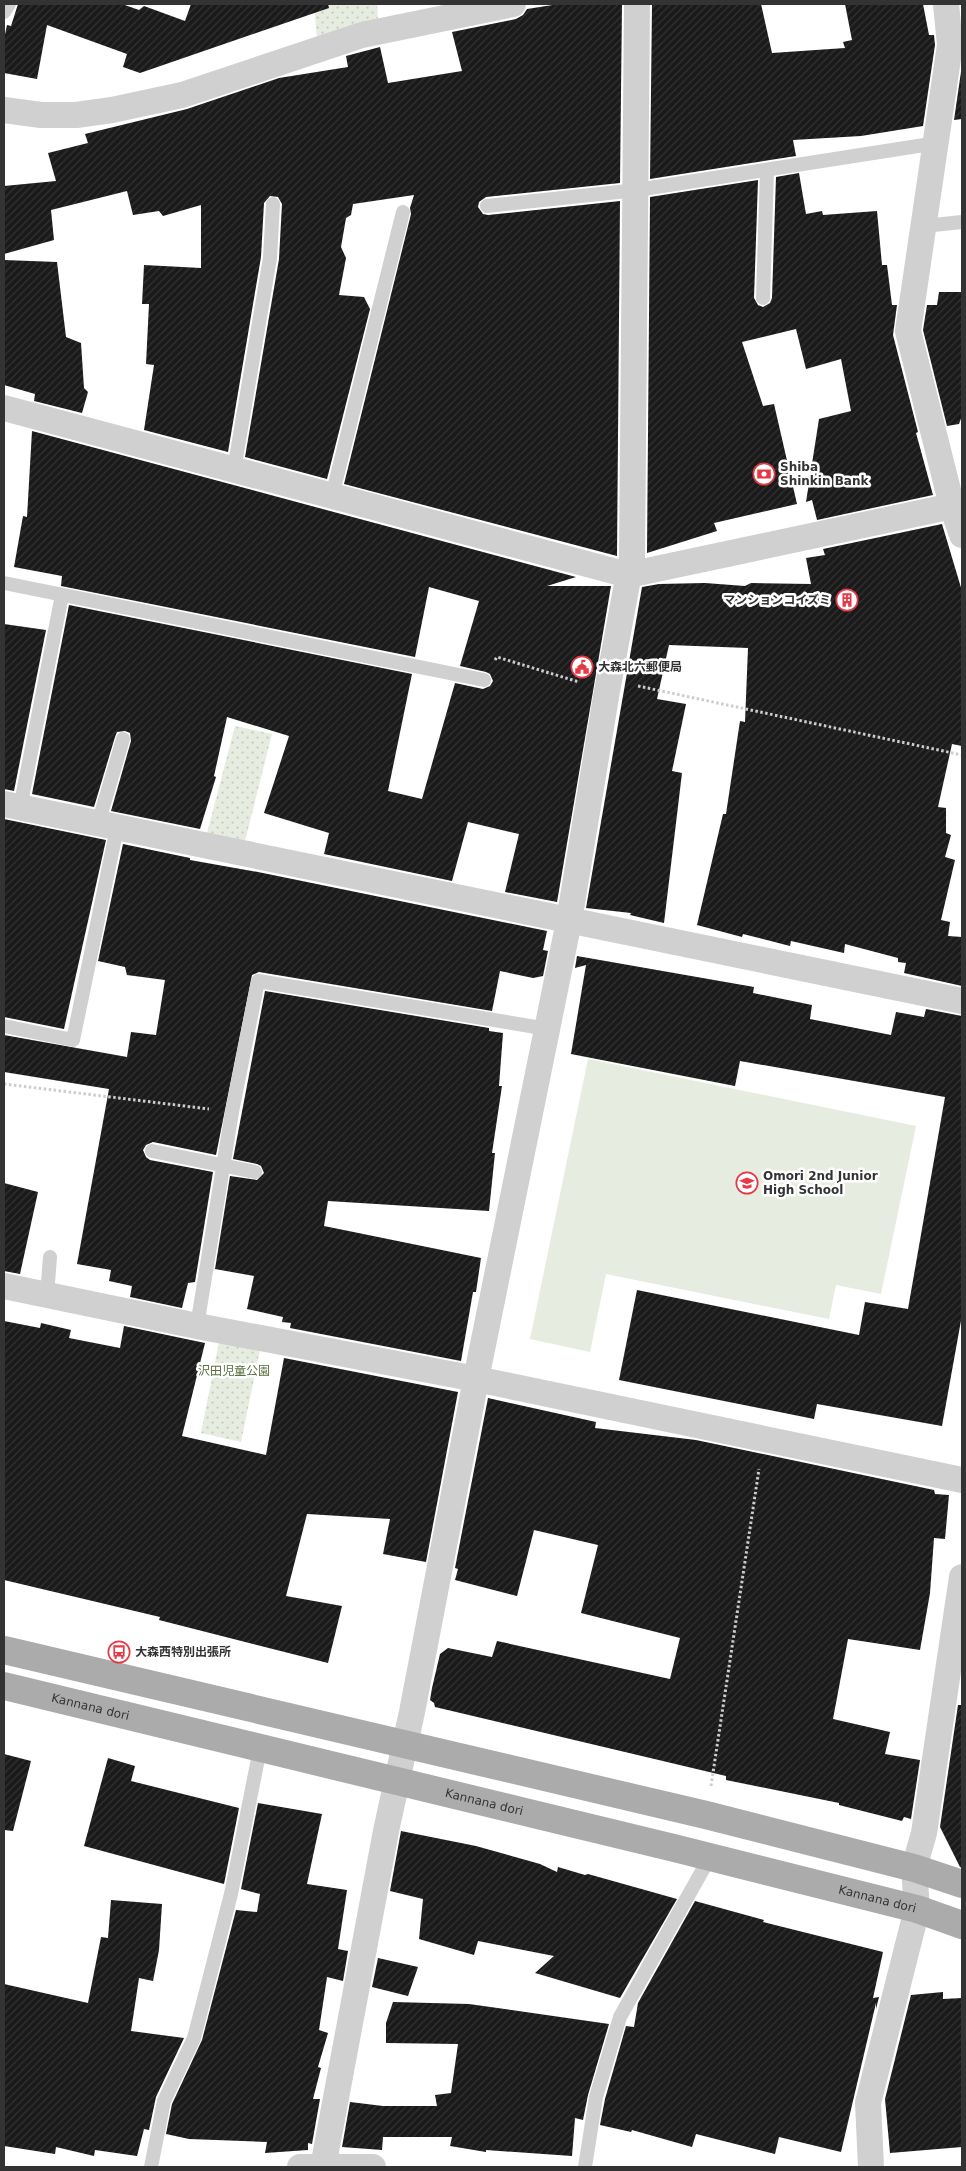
<svg xmlns="http://www.w3.org/2000/svg" width="966" height="2171" font-family="'DejaVu Sans','Noto Sans JP',sans-serif">
  <defs>
    <pattern id="park-dots" width="8" height="8" patternUnits="userSpaceOnUse" patternTransform="scale(1.25)"><rect width="8" height="8" fill="#e6ecdf"/><path d="M2 2h.1M6 6h.1" fill="none" stroke="#c6cbc0" stroke-width="1.8" stroke-linecap="round"/></pattern>
    <pattern id="building-hatch" width="6" height="6" patternUnits="userSpaceOnUse" patternTransform="scale(1.25)"><rect width="6" height="6" fill="#1a1a1a"/><path d="M-1 1l2-2M0 6l6-6M5 7l2-2" fill="none" stroke="#333"/></pattern>
  </defs>
  <rect width="100%" height="100%" fill="#fff"/>
  <path fill="url(#park-dots)" d="M314,4H377L378,20L317,39Z
    M235,726L272,734L244,845L206,837Z
    M219,1342L260,1350L241,1442L201,1433Z"/>
  <path fill="#e6ecdf" d="M588,1059L916,1126L881,1294L836,1285L829,1319L606,1274L590,1352L530,1339Z"/>
  <path fill="url(#building-hatch)" d="M18,4H122L139,10L144,6L185,21L191,4H328L329,8L140,73L123,67L127,54L47,25L37,79L4,73V39L7,25L11,26Z
    M559,4H622L620,183L486,197L479,202L478,207L483,214L488,215L620,201L617,556L344,484L411,214L410,208L414,195L353,204L351,215L346,218L341,247L346,258L339,295L364,297L370,309L327,479L245,457L279,259L282,204L278,197L270,196L264,203L261,257L228,452L144,430L154,365L146,364L149,304H142L144,265L201,268V205L163,216L159,211L133,215L127,191L51,210L54,240L4,254V186L56,181L48,153L88,143L85,134L187,109L279,78L348,67L346,56L380,47L388,83L462,71L452,32L516,19L523,15L527,9Z
    M652,4H761L772,53L845,48L843,42L852,40L845,4H923L929,35H934L935,45L923,126L861,136L793,140L796,156L650,179Z
    M962,65V119L954,120Z
    M799,173L806,214L822,211L823,215L877,211L882,265H887L892,305H897L893,335L918,432L916,433L933,495L817,520L812,500L806,502L819,419L851,411L841,359L806,369L796,329L742,342L763,406L774,404L797,504L714,523L717,531L647,553L650,197L758,180L754,298L758,305L763,307L770,303L772,298L776,177Z
    M4,260L57,262L66,337L81,343L84,388L88,392L82,413L34,401L35,394L4,385Z
    M939,292H962V416L959,424L947,426L923,330L927,305H937Z
    M32,431L576,577L547,586H611L557,902L505,892L519,834L468,822L452,881L324,854L329,833L264,813L289,736L227,717L214,776L216,777L200,829L111,811L131,741L130,733L125,731L117,732L115,737L94,807L32,794L69,605L412,674L388,791L422,799L455,683L483,689L490,686L493,681L490,674L486,672L460,666L479,601L429,587L415,657L61,586L62,576L14,567L23,516L27,517Z
    M942,524L962,591V746L952,744L938,807L946,808V833L951,835L945,857L955,860L941,920L950,922L948,936L962,937V986L904,973L906,963L898,962V958L845,944L844,953L791,941L790,946L743,934L742,937L697,925L723,814H726L740,721L745,722L748,648L669,645L657,699L686,704L672,771L682,773L664,923L630,915L631,913L586,908L642,587L659,584L705,583L745,586L751,583L811,584L806,558L825,555L823,549Z
    M4,624L46,630L14,791L4,789Z
    M4,819L106,840L64,1029L4,1017Z
    M123,844L190,858V860L258,872L547,931L543,950L548,951L543,976L533,978L500,971L492,1011L259,972L252,975L216,1155L153,1142L146,1145L143,1150L146,1157L150,1160L213,1172L195,1282L188,1283L182,1308L130,1297L132,1286L109,1281L111,1270L77,1264L109,1089L4,1072V1035L127,1057L131,1032L156,1035L165,980L127,975L125,967L98,961Z
    M577,956L754,987L753,993L812,1005L810,1019L891,1035L896,1012L924,1017L926,1009L962,1016V1315L942,1426L817,1404L814,1419L619,1380L637,1290L859,1335L865,1302L908,1309L945,1097L740,1061L735,1086L571,1054L586,965L575,968Z
    M265,991L489,1028V1031L503,1033L499,1086H502L492,1153H495L489,1211L328,1201L324,1226L481,1258L476,1292H473L461,1361L290,1328L291,1323L282,1322L283,1317L247,1309L254,1276L215,1269L230,1176L257,1180L264,1173L261,1166L257,1164L233,1159Z
    M4,1183L38,1192L20,1274L4,1271Z
    M4,1321L40,1328L41,1323L71,1330L69,1338L120,1348L124,1326L205,1343L182,1436L266,1455L284,1358L458,1392L426,1562L383,1554L390,1519L307,1514L286,1596L342,1606L328,1663L159,1620L160,1617L4,1580Z
    M488,1398L596,1422L595,1428L696,1440L934,1490L935,1494L949,1495L945,1539L934,1538L930,1593L920,1650L848,1639L833,1719L890,1732L885,1754L920,1760L911,1819L904,1817L902,1821L839,1805V1803L726,1780V1776L435,1707L434,1703L430,1700L432,1688L440,1654L448,1648L492,1657L497,1641L670,1679L680,1638L581,1613L598,1545L534,1530L517,1596L455,1580L458,1569L455,1568Z
    M958,1705H962V1868L960,1867L940,1827Z
    M4,1754L31,1761L13,1831L4,1830Z
    M108,1758L135,1766L131,1781L239,1808L224,1884L84,1846Z
    M258,1803L322,1814L307,1884L347,1890L338,1949L348,1951L343,1981L327,1977L319,2030L328,2033L318,2067L321,2068L313,2099H320L312,2144L308,2143V2150L265,2153L267,2142L189,2139L166,2134L172,2104L202,2040L236,1910L257,1912L260,1894L241,1889Z
    M401,1831L476,1846L540,1864L557,1872L558,1867L585,1875L588,1874L677,1899L620,1998L535,1973L554,1956L478,1941L474,1955L419,1939L423,1899L390,1891Z
    M111,1900L162,1904L159,1950L153,1981L139,1978L131,2031L184,2038L156,2097L149,2130L144,2129L137,2156L95,2150L94,2156L56,2147L55,2154L4,2146V1984L88,2003L101,1937L108,1938Z
    M695,1901L764,1920L763,1922L883,1952L873,1998L879,1997L876,2009V2003L841,2152L779,2137L775,2154L696,2134L692,2147L632,2130L631,2132L600,2125L605,2099L626,2026L634,2027L638,2003Z
    M378,1958L418,1967L408,1996L372,1987Z
    M943,1992V1999L962,1998V2147L890,2153L885,2099L911,1995Z
    M393,2002L469,2004L609,2024L588,2095L583,2120L575,2118L572,2156L486,2150V2152L450,2146L452,2137H383L382,2150L342,2147L350,2102L383,2106H437L435,2095L451,2093L458,2044L386,2043V2023Z"/>
  <g fill="none" stroke-linecap="round" stroke-linejoin="round">
    <path stroke="#cdcdcd" stroke-width="3" stroke-dasharray="2.5 2.5" stroke-linecap="butt" d="M495,660L497,657L579,682
      M638,686L962,755
      M4,1084L209,1109
      M711,1786L759,1469"/>
    <path stroke="#d0d0d0" stroke-width="14" d="M4,12L9,4
      M487,206L637,190L937,143
      M924,226L962,222
      M763,298L767,170
      M234,470L270,258L273,204
      M332,496L403,212
      M4,583L484,680
      M20,808L62,595
      M98,824L123,739
      M4,1026L73,1040L117,828
      M152,1151L255,1172
      M47,1295L50,1257
      M197,1326L232,1112L258,981L548,1029
      M151,2167L164,2101L194,2038L231,1894L260,1749
      M585,2167L596,2097L620,2017L710,1857"/>
    <path stroke="#d0d0d0" stroke-width="26" d="M946,4L950,45L908,331L952,506L962,535
      M4,110L41,115H76L112,110L182,95L362,35L513,4
      M4,408L628,575L962,504
      M4,804L962,1001
      M4,1286L197,1326L476,1379L962,1480
      M300,2167H373
      M323,2167L386,1831L412,1712L476,1379L569,921L607,691L632,557L637,4
      M871,2167L868,2103L917,1909L914,1868L924,1833L962,1577"/>
    <g stroke="#ababab" stroke-width="28">
      <path d="M4,1650L706,1815L914,1868L962,1884"/>
      <path id="s1" d="M4,1686L674,1848L917,1909L962,1925"/>
    </g>
  </g>
  <defs>
    <g id="bank-ring" transform="scale(1.125)"><circle r="9.5" fill="#fff" stroke="#e63946" stroke-width="1.5"/><path d="M-6-4H6V4H-6ZM0-2.3a2.3 2.3 0 1 0 0 4.6a2.3 2.3 0 1 0 0-4.6Z" fill="#e63946"/></g>
    <g id="building-ring" transform="scale(1.125)"><circle r="9.5" fill="#fff" stroke="#e63946" stroke-width="1.5"/><path d="M-4-6H4V6H1V3H-1V6H-4ZM-2.5-4.3h1.7v1.8h-1.7ZM.8-4.3h1.7v1.8H.8ZM-2.5-1h1.7V.8h-1.7ZM.8-1h1.7V.8H.8Z" fill="#e63946"/></g>
    <g id="civic-ring" transform="scale(1.125)"><circle r="9.5" fill="#fff" stroke="#e63946" stroke-width="1.5"/><path d="M-.6-6.5H3V-4.5H.6V-3L4-1V1h2V6H-6V1h2V-1L-.6-3ZM-1.2 2.5V6h2.4V2.5Z" fill="#e63946"/></g>
    <g id="school-ring" transform="scale(1.125)"><circle r="9.5" fill="#fff" stroke="#e63946" stroke-width="1.5"/><path d="M0-5L7-2L0 1L-7-2ZM-4 1L0 2.5L4 1V4Q0 6-4 4Z" fill="#e63946"/></g>
    <g id="bus-ring" transform="scale(1.125)"><circle r="9.5" fill="#fff" stroke="#e63946" stroke-width="1.5"/><path d="M-5-6H5V4H4V6H2V4H-2V6H-4V4H-5ZM-3.5-4V0h7V-4ZM-3.5 1.2v1.5H-2V1.2ZM2 1.2v1.5H3.5V1.2Z" fill="#e63946"/></g>
  </defs>
  <g fill-rule="evenodd">
    <use href="#bank-ring" x="764" y="474"/>
    <use href="#building-ring" x="847" y="600"/>
    <use href="#civic-ring" x="582" y="667"/>
    <use href="#school-ring" x="747" y="1183"/>
    <use href="#bus-ring" x="119" y="1652"/>
  </g>
  <g text-anchor="middle" dominant-baseline="central" stroke-width="5" stroke-linejoin="round" paint-order="stroke">
    <g font-size="12" font-weight="bold" fill="#333" stroke="#fff" text-anchor="start">
      <text x="780" y="467">Shiba<tspan x="780" dy="14">Shinkin Bank</tspan></text>
      <text x="831" y="600" text-anchor="end">マンションコイズミ</text>
      <text x="598" y="667">大森北六郵便局</text>
      <text x="763" y="1176">Omori 2nd Junior<tspan x="763" dy="14">High School</tspan></text>
      <text x="135" y="1652">大森西特別出張所</text>
    </g>
    <g font-size="12" fill="#56703f" stroke="#fff">
      <text x="234" y="1371">沢田児童公園</text>
    </g>
    <g font-size="12" fill="#333" stroke="#fff">
      <text stroke="none"><textPath href="#s1" startOffset="89">Kannana dori</textPath></text>
      <text stroke="none"><textPath href="#s1" startOffset="494">Kannana dori</textPath></text>
      <text stroke="none"><textPath href="#s1" startOffset="899">Kannana dori</textPath></text>
    </g>
  </g>
  <rect width="966" height="2171" fill="none" stroke="#333333" stroke-width="10"/>
</svg>
